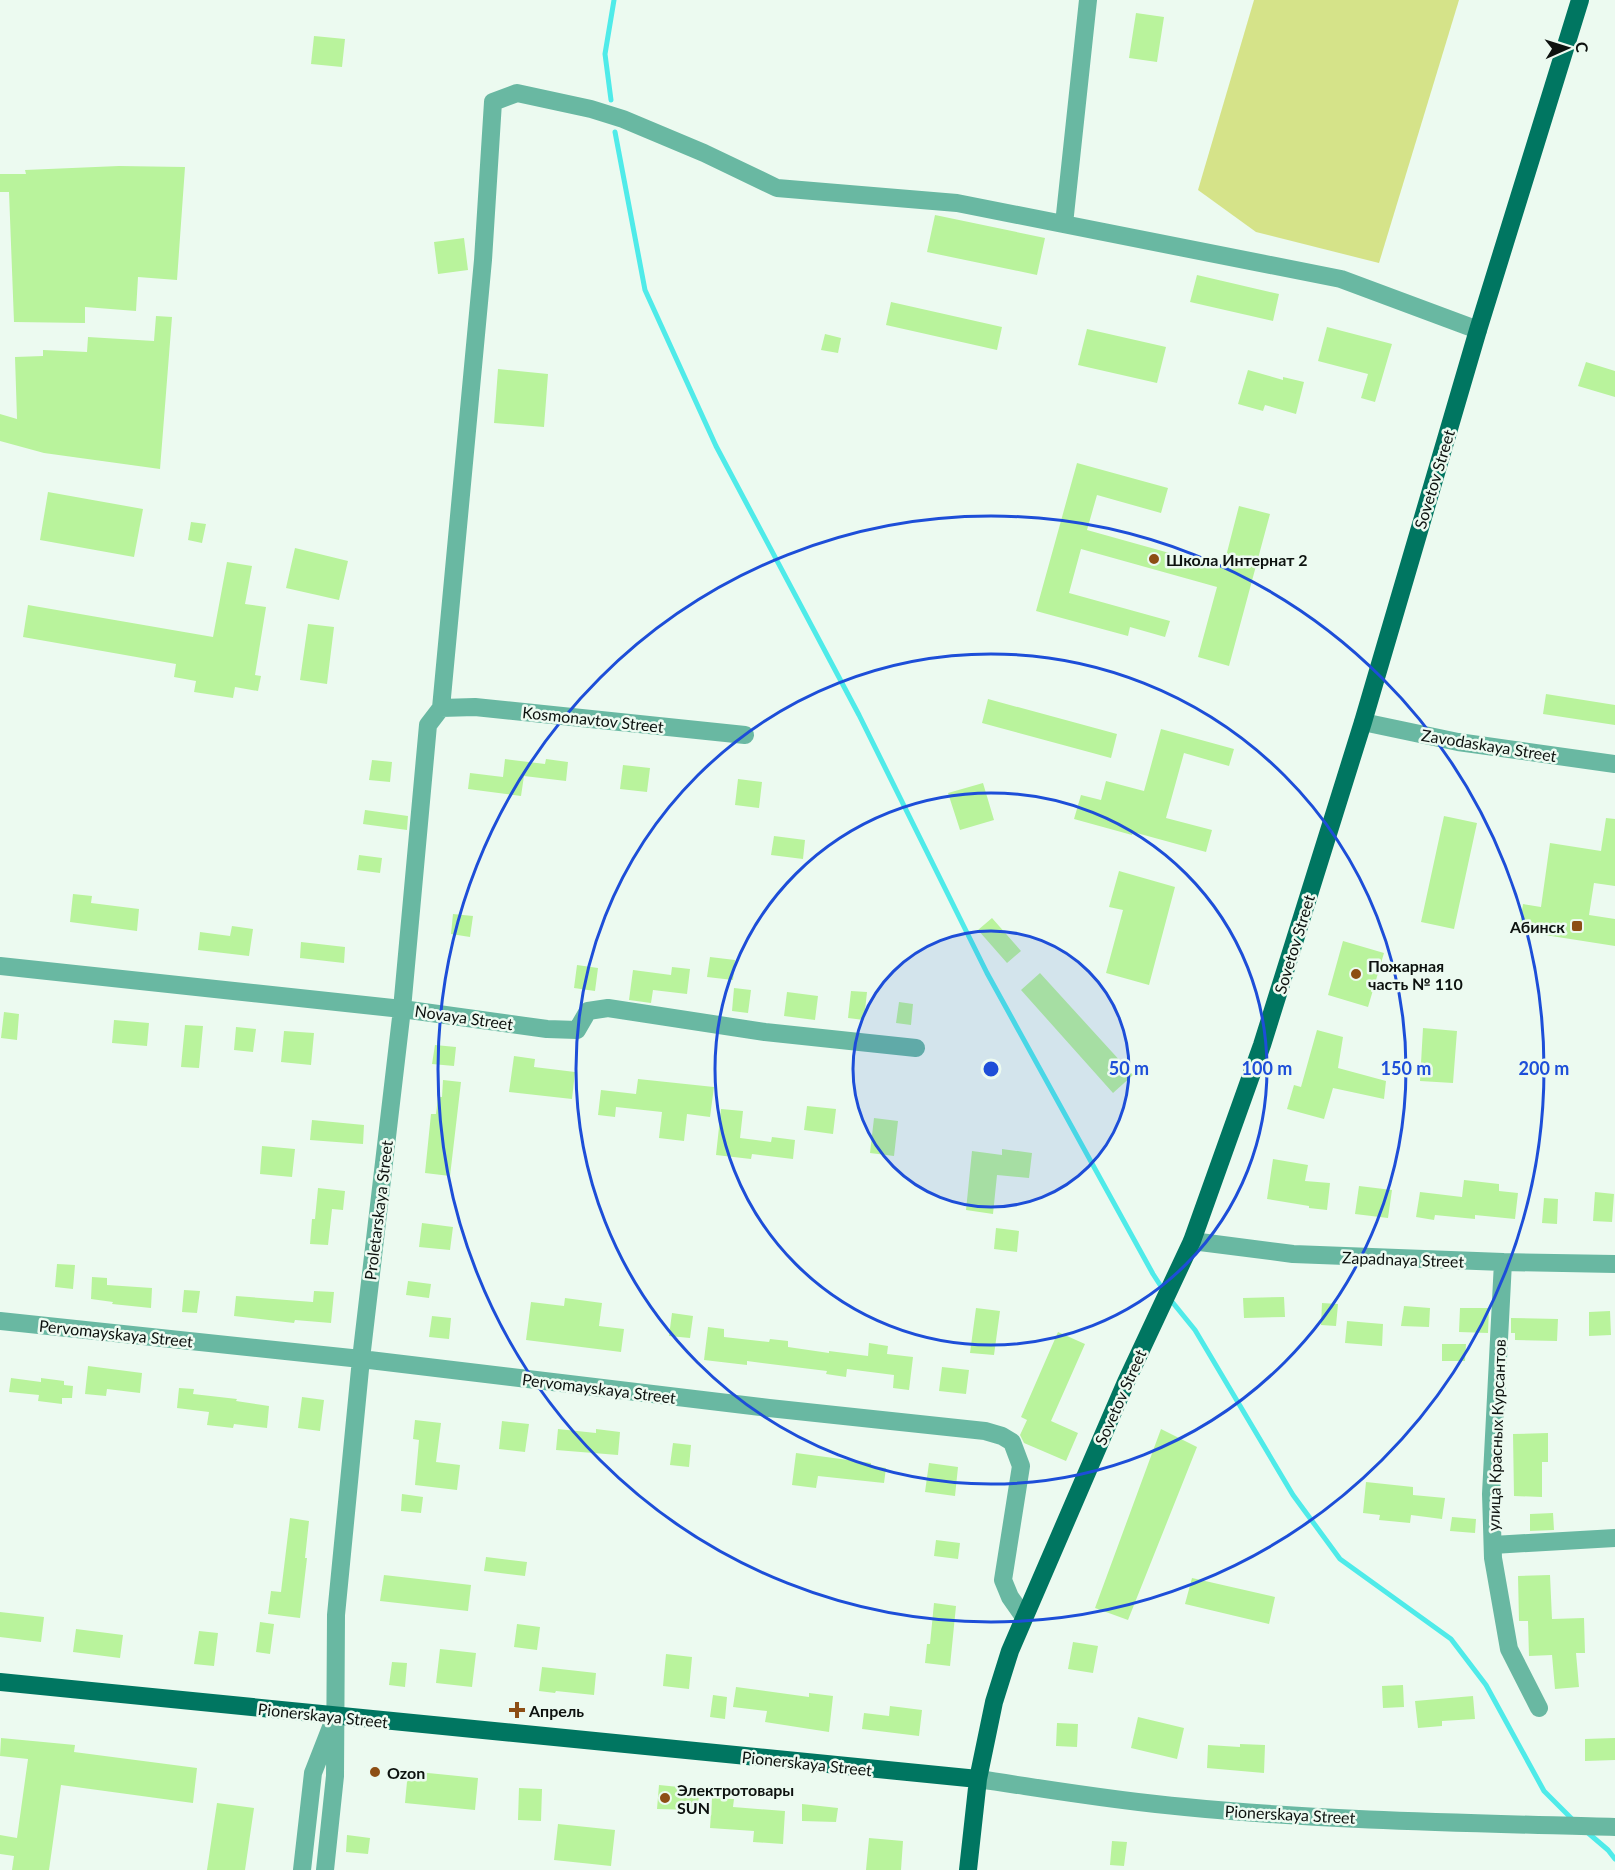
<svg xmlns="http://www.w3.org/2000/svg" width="1615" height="1870" font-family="Lato,sans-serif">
  <rect width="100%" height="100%" fill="#ecfaf0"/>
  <path fill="#d5e389" d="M1254,0H1459L1379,263L1256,232L1198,190Z"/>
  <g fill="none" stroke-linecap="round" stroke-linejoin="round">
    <path stroke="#4febe9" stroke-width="5" d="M611,100L605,54L614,0
      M615,132L645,290L716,446L859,715L987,973L1153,1274L1164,1291
      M1169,1298L1195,1330L1293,1495L1340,1559L1451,1639L1486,1685L1544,1791L1575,1822
      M1587,1832L1608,1850L1615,1859"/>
  </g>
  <path fill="#b9f39c" d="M1136,13L1164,17L1157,62L1129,58Z
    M314,36L345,39L342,67L311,64Z
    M119,166L185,167L177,280L138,277L136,311L85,307V323L14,322L9,192H0V174H26L25,170Z
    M935,215L1045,238L1037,275L927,252Z
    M464,238L468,270L438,274L434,242Z
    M1197,275L1279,294L1273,321L1190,302Z
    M891,302L1002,327L997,350L886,325Z
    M156,316L172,317L160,469L44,453L0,441V414L17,419L15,357L43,356V350L87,352L88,337L154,341Z
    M1327,327L1392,344L1375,402L1361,398L1368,374L1318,361Z
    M1087,329L1166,347L1157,383L1078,365Z
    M825,334L841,338L838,353L821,350Z
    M1586,362L1615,371V397L1578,386Z
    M498,369L548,374L544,427L494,423Z
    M1248,370L1283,380V377L1304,382L1296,414L1265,405L1263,411L1238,404Z
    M1077,463L1168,488L1161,513L1097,495L1087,530L1223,568L1239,506L1270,514L1229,666L1198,657L1217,587L1081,549L1069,593L1170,621L1165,637L1130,627L1128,636L1036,611Z
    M48,492L143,509L134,557L40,540Z
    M191,522L206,524L202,543L188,540Z
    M295,548L348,561L339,600L286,588Z
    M227,562L252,566L245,604L266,607L255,675L261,676L258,691L235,687L233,698L194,692L196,681L174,677L176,664L23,637L28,605L213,637Z
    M308,624L334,627L327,684L300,680Z
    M1546,694L1615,705V725L1543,714Z
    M988,699L1117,734L1111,758L982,723Z
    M1161,729L1234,749L1229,766L1184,753L1166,818L1212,830L1206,852L1133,832L1132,835L1074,819L1081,795L1101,800L1106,781L1144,791Z
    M505,759L545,764L546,759L568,762L566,781L524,776L521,796L468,789L470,773L503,777Z
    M372,760L392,762L390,782L369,780Z
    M623,765L650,768L647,792L620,789Z
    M738,779L762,782L759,808L735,805Z
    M983,783L994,820L960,830L948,793Z
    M365,810L408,816L407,830L363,824Z
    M1444,816L1477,823L1454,929L1421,922Z
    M1606,818L1615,819V886L1594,883L1589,915L1615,919V946L1519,931L1523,904L1541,907L1550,843L1601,851Z
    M774,836L805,840L803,859L771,855Z
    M359,855L382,858L380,873L357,870Z
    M1119,871L1175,887L1149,985L1106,973L1123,910L1109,907Z
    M73,894L92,896L91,903L139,909L137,931L70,922Z
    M453,914L473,916L470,937L451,934Z
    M992,918L1021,951L1007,963L978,930Z
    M232,926L253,929L249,956L198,950L200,932L230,936Z
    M1343,941L1384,953L1368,1007L1328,995Z
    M301,942L345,947L344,963L300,958Z
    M710,957L735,960L733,980L707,977Z
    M577,965L598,968L595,991L574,988Z
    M672,967L690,969L687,994L653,990L651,1003L629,1000L633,970L671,975Z
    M1040,973L1133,1075L1113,1093L1021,990Z
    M734,988L751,990L748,1013L732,1011Z
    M851,991L867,992L864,1020L848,1018Z
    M787,992L818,996L815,1020L784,1016Z
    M899,1002L913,1004L911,1025L896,1023Z
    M4,1012L19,1014L17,1040L1,1038Z
    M114,1020L149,1023L147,1046L112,1043Z
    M185,1025L203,1026L199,1068L181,1067Z
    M236,1027L256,1029L253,1052L234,1050Z
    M1423,1028L1457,1031L1453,1083L1420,1081Z
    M1317,1030L1343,1037L1338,1068L1386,1081L1384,1099L1333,1088L1324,1119L1287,1109L1294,1085L1301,1087Z
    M284,1031L314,1033L311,1065L281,1062Z
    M435,1045L456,1047L454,1066L432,1064Z
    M514,1056L535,1059L534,1067L575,1072L572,1099L509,1092Z
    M638,1079L714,1087L710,1117L687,1114L684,1141L659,1138L662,1112L616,1107L615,1117L598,1115L601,1090L636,1094Z
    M443,1080L461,1082L450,1176L425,1173L431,1114H436L438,1097H442Z
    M807,1106L836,1109L833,1134L804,1130Z
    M721,1109L743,1111L740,1138L771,1142L772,1137L795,1140L793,1159L752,1154L751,1159L716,1155Z
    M874,1118L898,1121L894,1156L870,1153Z
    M312,1120L364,1125L363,1144L310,1140Z
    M262,1146L295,1149L292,1177L260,1174Z
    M1002,1149L1032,1153L1029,1178L997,1175L993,1214L966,1210L972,1151L1002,1155Z
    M1273,1159L1308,1165L1305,1181L1330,1183L1327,1210L1309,1208V1206L1267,1199Z
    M1464,1180L1499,1184V1191L1518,1193L1515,1219L1475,1215V1219L1435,1215L1434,1220L1416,1217L1420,1192L1462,1197Z
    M1359,1186L1392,1190L1388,1218L1355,1214Z
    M318,1188L345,1191L343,1210L332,1209L328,1245L310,1244L312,1219H315Z
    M1595,1192L1614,1194L1612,1222L1593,1221Z
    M1544,1198L1558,1199L1557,1224L1542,1223Z
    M422,1223L453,1227L450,1250L419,1247Z
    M996,1228L1019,1231L1017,1252L994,1249Z
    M57,1264L75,1265L73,1289L55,1287Z
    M92,1277L107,1278V1285L152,1288L151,1308L112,1304L113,1302L91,1299Z
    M408,1281L431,1284L429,1298L406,1295Z
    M184,1290L200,1291L197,1313L182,1312Z
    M314,1291L334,1292L331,1323L295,1320L294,1323L234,1316L236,1296L313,1302Z
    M1284,1297L1285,1317L1244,1318L1243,1298Z
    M565,1298L602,1303L599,1326L624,1329L621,1352L526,1340L531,1302L564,1306Z
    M1322,1303L1338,1304L1336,1326L1321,1325Z
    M1404,1306L1430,1308L1429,1327L1401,1326Z
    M976,1308L1000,1311L994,1355L970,1353Z
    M1460,1308H1489L1488,1333L1459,1332Z
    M1610,1311L1611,1335L1589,1336V1312Z
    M672,1313L693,1316L690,1338L669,1336Z
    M432,1316L451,1318L449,1339L429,1337Z
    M1511,1318L1558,1319L1557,1341L1515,1340V1333H1511Z
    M1347,1321L1383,1324L1382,1346L1345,1343Z
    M708,1327L724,1329V1337L769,1342L770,1339L788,1341V1347L829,1353V1351L868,1356L869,1343L888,1346L887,1354L913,1357L909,1390L893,1388L894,1375L847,1369L846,1377L826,1374L827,1371L747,1361V1365L704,1360Z
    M1058,1332L1085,1344L1051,1421L1078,1433L1066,1461L1024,1443L1020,1435L1027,1420L1021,1417Z
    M1442,1344H1466L1465,1361H1442Z
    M88,1366L142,1373L140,1393L107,1389L106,1396L85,1394Z
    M942,1367L969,1370L966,1394L939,1391Z
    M11,1378L41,1382V1378L64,1381V1385L73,1386L72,1398H62V1404L38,1401L39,1395L9,1392Z
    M179,1388L194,1389L193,1394L237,1399L236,1401L269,1406L267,1428L234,1424L233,1428L207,1425L209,1412L177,1408Z
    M302,1397L324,1400L320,1431L298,1428Z
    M415,1420L441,1423L436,1462L460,1465L457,1490L415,1485L419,1440L413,1439Z
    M502,1421L529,1424L525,1452L499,1449Z
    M558,1429L596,1433V1429L620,1432L618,1455L556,1450Z
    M1161,1429L1197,1447L1128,1620L1095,1608Z
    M1548,1433V1462H1542V1497L1514,1496L1513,1434Z
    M673,1443L691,1445L689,1467L670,1465Z
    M796,1453L871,1463V1466L886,1468L884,1483L818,1476L816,1488L792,1485Z
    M929,1463L958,1467L955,1496L925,1492Z
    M1366,1482L1413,1487V1495L1445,1498L1442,1519L1411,1515L1410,1523L1379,1520L1380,1515L1363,1513Z
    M402,1494L423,1497L421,1513L401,1511Z
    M1553,1513L1554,1530L1530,1531V1514Z
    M1452,1517L1476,1519L1475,1533L1450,1531Z
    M290,1518L309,1521L305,1558H307L300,1618L268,1614L271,1591L281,1592Z
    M936,1540L960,1543L958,1559L934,1556Z
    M486,1557L527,1562L525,1576L484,1571Z
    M384,1575L471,1585L468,1611L380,1601Z
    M1550,1575L1552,1619L1584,1618L1585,1653H1576L1579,1687L1555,1689L1552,1655L1529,1656L1528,1621H1519L1518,1576Z
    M1192,1578L1275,1597L1269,1624L1185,1604Z
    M934,1603L956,1606L950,1666L925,1663L927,1644H930Z
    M0,1612L44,1617L41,1642L0,1637Z
    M260,1622L274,1624L270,1654L256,1652Z
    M517,1624L540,1627L537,1650L514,1647Z
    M76,1629L123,1635L120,1658L73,1652Z
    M199,1631L218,1633L214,1666L194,1664Z
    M1073,1642L1098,1646L1093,1673L1068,1669Z
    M440,1649L476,1653L472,1687L436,1683Z
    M666,1654L692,1657L689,1689L663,1686Z
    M392,1662L407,1663L405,1687L389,1685Z
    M542,1667L596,1673L594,1695L556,1691L555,1693L539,1691Z
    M1403,1685L1404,1707L1383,1708L1382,1686Z
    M736,1687L809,1697V1693L833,1696L829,1732L765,1722L767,1711L733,1707Z
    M713,1695L727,1697L725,1719L710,1717Z
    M1473,1696L1475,1719L1442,1721V1726L1418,1728L1415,1701Z
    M890,1706L922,1710L919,1736L862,1729L864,1713L889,1716Z
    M1138,1717L1184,1728L1177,1759L1131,1748Z
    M1057,1723L1078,1724L1077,1747L1056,1746Z
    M1,1738L75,1745L74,1752L197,1768L193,1803L61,1785L49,1870H12L14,1856L0,1854V1835L17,1838L28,1759L0,1756Z
    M1615,1738V1760L1585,1761V1739Z
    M1240,1744L1265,1745L1264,1773L1207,1768L1208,1745L1240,1747Z
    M408,1771L478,1778L475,1810L405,1803Z
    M659,1785L699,1789L698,1810L657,1809Z
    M519,1788L542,1789L541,1821L518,1820Z
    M712,1798L734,1799L733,1807L785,1811L783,1844L753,1842L754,1831L710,1828Z
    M217,1803L254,1808L245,1870H207Z
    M802,1804L838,1808L836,1822L802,1821Z
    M558,1824L615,1830L611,1866L554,1860Z
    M347,1835L370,1838L368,1854L346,1852Z
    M869,1838L903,1841L901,1870H866Z
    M1112,1841L1127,1842L1124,1866L1110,1865Z"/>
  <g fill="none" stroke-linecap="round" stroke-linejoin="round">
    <path stroke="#69b8a2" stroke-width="18" d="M1064,224L1088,0
      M441,708L475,707L745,735
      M1363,722L1458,742L1615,764
      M0,966L402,1009L547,1029L577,1030L588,1011L608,1008L765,1032L916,1048
      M1192,1241L1293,1254L1503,1262L1615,1264
      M1503,1262L1491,1494L1493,1558L1509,1649L1539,1708
      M0,1321L361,1359L769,1408L985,1431L1002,1436L1012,1442L1021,1466L1003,1580L1010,1597L1024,1617
      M1493,1545L1615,1538
      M978,1779C1046,1789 1115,1801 1185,1807C1328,1821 1472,1823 1615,1827
      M302,1870L313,1773L331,1727
      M325,1870L335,1776L336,1615L361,1359L402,1009L428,725L441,708L483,260L493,102L517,93L591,109L623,119L704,153L777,188L957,203L1341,279L1478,330"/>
    <path stroke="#007661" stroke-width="18" d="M0,1682L978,1779
      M968,1870L978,1779L994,1702L1010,1651L1126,1382L1192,1241L1262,1045L1363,722L1478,330L1580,0"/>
  </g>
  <circle cx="991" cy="1069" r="138" fill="#1d4ed8" fill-opacity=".12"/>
  <g fill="none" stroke="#1d4ed8" stroke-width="3">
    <circle cx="991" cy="1069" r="138"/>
    <circle cx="991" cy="1069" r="276"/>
    <circle cx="991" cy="1069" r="415"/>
    <circle cx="991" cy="1069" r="553"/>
  </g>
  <g fill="#8d4e14" stroke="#ecfaf0" stroke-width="2">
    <circle cx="1154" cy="559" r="6"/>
    <rect x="1571" y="920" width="12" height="12" rx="3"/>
    <circle cx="1356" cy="974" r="6"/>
    <path d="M514 1701h6v6h6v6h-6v6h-6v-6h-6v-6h6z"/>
    <circle cx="375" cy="1772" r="6"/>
    <circle cx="665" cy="1798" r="6"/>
  </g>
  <g text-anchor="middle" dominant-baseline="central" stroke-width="5" stroke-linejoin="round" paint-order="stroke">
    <g font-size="16" fill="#0d120f" stroke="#ecfaf0">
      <text transform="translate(1434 479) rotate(-73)">Sovetov Street</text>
      <text transform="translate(593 719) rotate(6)">Kosmonavtov Street</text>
      <text transform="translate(1489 745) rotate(9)">Zavodaskaya Street</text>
      <text transform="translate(1294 944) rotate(-73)">Sovetov Street</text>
      <text transform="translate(464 1017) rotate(8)">Novaya Street</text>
      <text transform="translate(378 1210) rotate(-83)">Proletarskaya Street</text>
      <text transform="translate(1403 1259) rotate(2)">Zapadnaya Street</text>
      <text transform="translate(116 1333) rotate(6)">Pervomayskaya Street</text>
      <text transform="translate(599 1388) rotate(7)">Pervomayskaya Street</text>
      <text transform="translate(1120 1397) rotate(-66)">Sovetov Street</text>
      <text transform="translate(1496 1435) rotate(-88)">улица Красных Курсантов</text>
      <text transform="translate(323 1715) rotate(6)">Pionerskaya Street</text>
      <text transform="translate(807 1763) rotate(6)">Pionerskaya Street</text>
      <text transform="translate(1290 1814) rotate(3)">Pionerskaya Street</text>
    </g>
    <g font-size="16" font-weight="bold" fill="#0d120f" stroke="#ecfaf0" text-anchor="start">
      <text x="1166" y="559">Школа Интернат 2</text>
      <text x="1565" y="926" text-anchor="end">Абинск</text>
      <text x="1368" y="965">Пожарная<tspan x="1368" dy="18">часть № 110</tspan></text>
      <text x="529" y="1710">Апрель</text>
      <text x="387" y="1772">Ozon</text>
      <text x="677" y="1789">Электротовары<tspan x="677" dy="18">SUN</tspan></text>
    </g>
  </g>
  <circle cx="991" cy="1069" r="9" fill="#1d4ed8" stroke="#ecfaf0" stroke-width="3"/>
  <g font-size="18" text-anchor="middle" font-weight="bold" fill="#1d4ed8" stroke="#ecfaf0" stroke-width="5" stroke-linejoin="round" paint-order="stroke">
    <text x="1129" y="1075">50 m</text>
    <text x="1267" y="1075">100 m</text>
    <text x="1406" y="1075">150 m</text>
    <text x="1544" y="1075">200 m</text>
  </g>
  <g transform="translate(1567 48) rotate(87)" stroke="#ecfaf0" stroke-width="4.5" paint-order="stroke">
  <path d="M0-4.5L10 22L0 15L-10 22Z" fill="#0d120f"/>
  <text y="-9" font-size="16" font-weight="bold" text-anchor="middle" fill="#0d120f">С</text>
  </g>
</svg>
